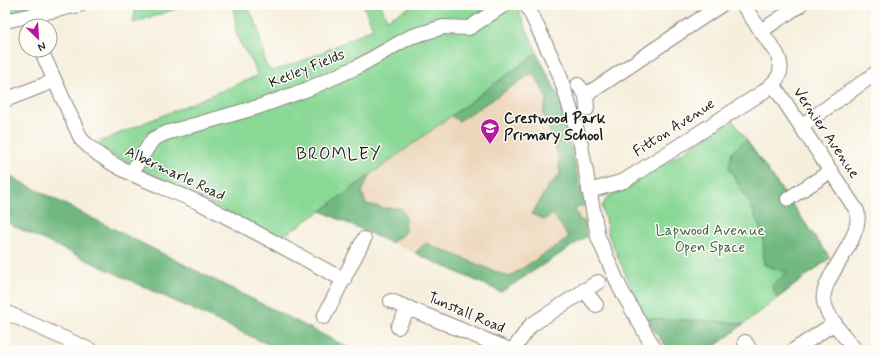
<svg xmlns="http://www.w3.org/2000/svg" width="881" height="355" font-family="Mynerve,sans-serif">
  <rect width="100%" height="100%" fill="#fdfcf7"/>
  <filter id="ink" filterUnits="userSpaceOnUse"><feTurbulence type="fractalNoise" baseFrequency=".025" numOctaves="2"/><feDisplacementMap in="SourceGraphic" scale="8" xChannelSelector="R" yChannelSelector="G"/><feConvolveMatrix kernelMatrix="1 2 1 2 8 2 1 2 1" color-interpolation-filters="sRGB"/></filter>
  <filter id="wash" filterUnits="userSpaceOnUse"><feTurbulence type="fractalNoise" baseFrequency=".012" numOctaves="4" result="noise"/><feDisplacementMap in="SourceGraphic" scale="16" xChannelSelector="R" yChannelSelector="G"/><feGaussianBlur stdDeviation="0.9" result="paint"/><feColorMatrix in="noise" values="0 0 0 0 0 0 0 0 0 0 0 0 0 0 0 0 0 1.4 0 .05"/><feComposite in="paint" operator="in"/></filter>
  <g filter="url(#wash)">
    <rect width="100%" height="100%" fill="#f6efdd"/>
    <path fill="#edd7bb" d="M537,53L557,93L585,205L586,237L501,292L321,211Z"/>
    <path fill="#8ad896" stroke="#537a59" d="M5,5H47L5,15Z
      M136,5H188L133,23Z
      M232,5H247L258,28L265,63L271,71C307,62 339,44 373,28L363,5H381L387,19L415,5H516L537,53L321,211L280,238L98,148L99,142L257,76C255,60 242,51 237,36C234,26 237,15 232,5Z
      M733,121L830,258L710,350H669L645,318L609,237L602,206L608,197L626,188Z"/>
    <path fill="#6fb87f" stroke="#466a4e" d="M537,53L557,93L585,205L575,208L579,220L585,221L586,237L501,292L415,253L426,243L509,277L569,238L553,214L544,220L532,214L548,186L560,175L558,155L543,113L547,98L533,73L459,121L451,116Z
      M746,140L830,258L777,298L772,286L787,272L764,265L763,236L751,206L729,168L732,152Z
      M5,174L353,350H280L5,222Z
      M370,175L362,192L366,204L385,208H401L406,218L405,233L391,243L321,211Z
      M645,318C678,321 710,319 743,324L710,350H669Z"/>
  </g>
  <g filter="url(#ink)">
    <g fill="none" stroke-linecap="round" stroke-linejoin="round">
      <g stroke="#89867c" stroke-width="16">
        <path id="minor" d="M527,5L559,73L580,140L598,237L620,288L655,350
          M5,21L79,5
          M761,31L800,5
          M41,50L81,139C113,173 163,185 204,205C251,229 297,255 344,280
          M773,84L857,211C864,239 819,279 824,301C827,319 845,336 855,350
          M578,85L586,95L587,109
          M586,95L721,5
          M5,100L54,81
          M801,126L876,73
          M131,173L153,139L166,133L258,107L308,89L357,67L410,37L443,27L469,28L504,5
          M589,191L624,181L763,92C777,80 786,74 777,54L743,5
          M788,199L831,171
          M584,290L596,305
          M391,301L510,350
          M5,312L90,350
          M324,317L364,239
          M398,327L409,308
          M745,342L750,350
          M513,350L531,325L598,282
          M794,350L835,323"/>
      </g>
      <use href="#minor" stroke="#fff" stroke-width="14"/>
    </g>
  </g>
  <defs>
    <g id="school-pin" transform="scale(1)"><path d="M0 17L-7.5 6A9.5 9.5 0 1 1 7.5 6Z" fill="#b5179e" stroke="#fdfcf7"/><path d="M0-5L7-2L0 1L-7-2ZM-4 1L0 2.5L4 1V4Q0 6-4 4Z" fill="#fff"/></g>
  </defs>
  <g fill-rule="evenodd">
    <use href="#school-pin" x="490" y="128"/>
  </g>
  <g text-anchor="middle" dominant-baseline="central" stroke-width="3" stroke-linejoin="round" paint-order="stroke">
    <g font-size="15" fill="#1c1c1c" stroke="#fdfcf7">
      <text transform="translate(307 69) rotate(-22)">Ketley Fields</text>
      <text transform="translate(674 128) rotate(-33)">Fitton Avenue</text>
      <text transform="translate(826 133) rotate(56)">Vernier Avenue</text>
      <text transform="translate(175 174) rotate(25)">Albermarle Road</text>
      <text transform="translate(466 313) rotate(23)">Tunstall Road</text>
    </g>
    <g font-size="15" font-weight="bold" fill="#1c1c1c" stroke="#fdfcf7" text-anchor="start">
      <text x="504" y="119">Crestwood Park<tspan x="504" dy="17">Primary School</tspan></text>
    </g>
    <g font-size="15" fill="#425e47" stroke="#fdfcf7">
      <text x="710" y="231">Lapwood Avenue<tspan x="710" dy="17">Open Space</tspan></text>
    </g>
    <g font-size="17" letter-spacing="1" fill="#1c1c1c" stroke="#fdfcf7">
      <text x="339" y="154">BROMLEY</text>
    </g>
  </g>
  <rect width="881" height="355" fill="none" stroke="#fdfcf7" stroke-width="20"/>
  <g transform="translate(38 38) rotate(155)"><circle r="19" fill="#fdfcf7" stroke="#a3a29f"/>
  <path d="M0-3L7 15L0 10L-7 15Z" fill="#b5179e"/>
  <text y="-6" font-size="11" font-weight="bold" text-anchor="middle" fill="#1c1c1c">N</text>
  </g>
</svg>
